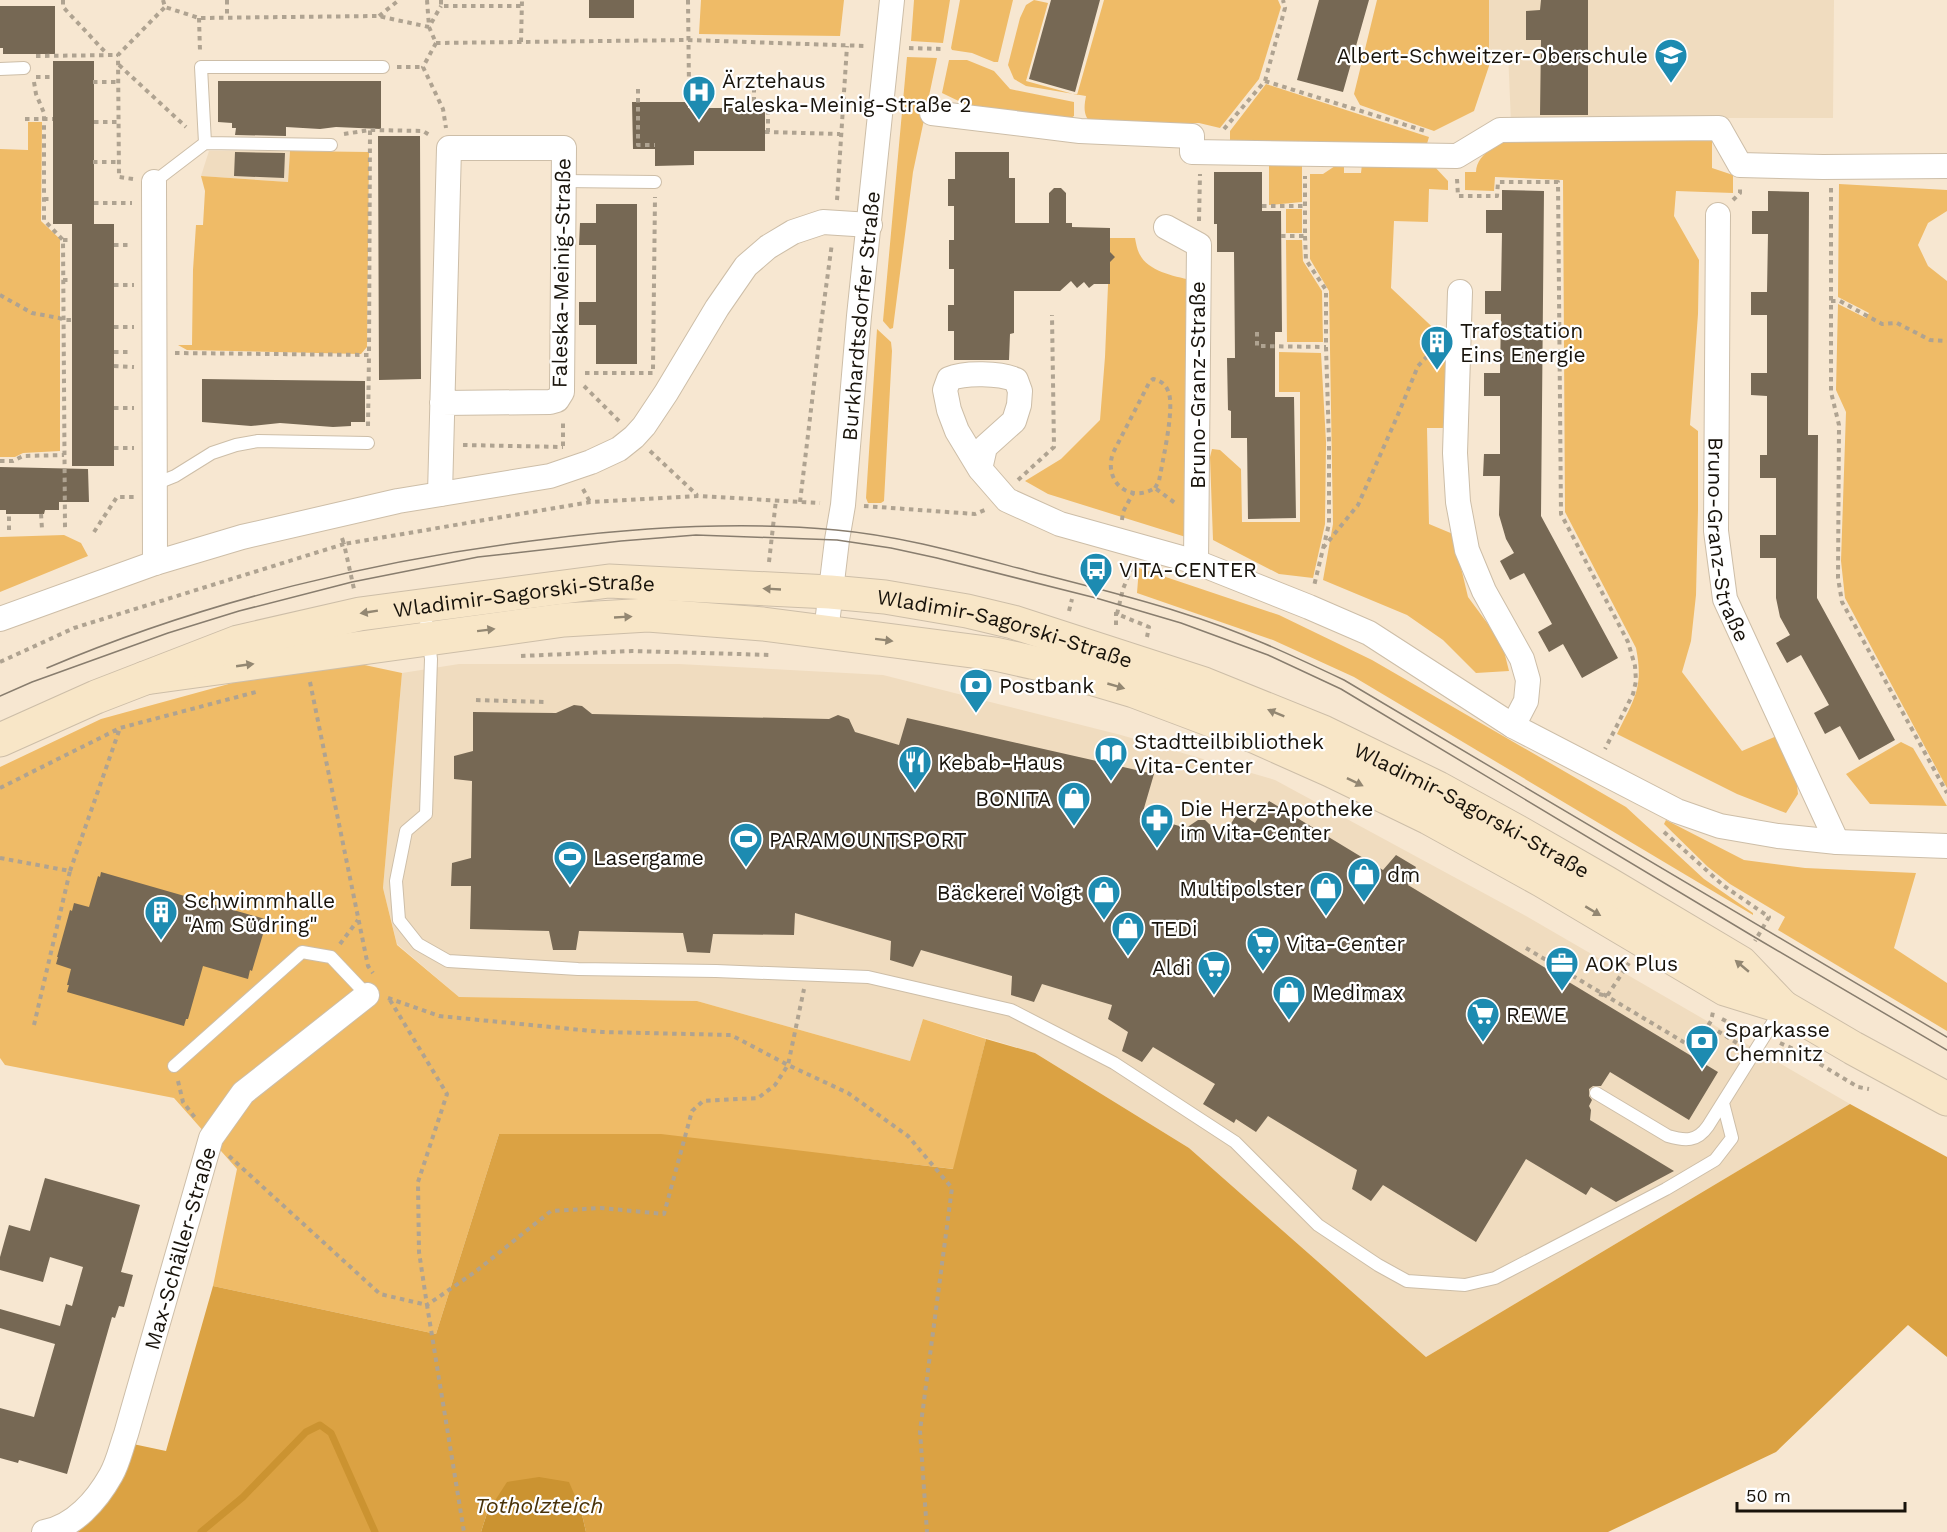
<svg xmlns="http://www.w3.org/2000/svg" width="1947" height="1532" font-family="'Work Sans',sans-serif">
  <rect width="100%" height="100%" fill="#f7e7d1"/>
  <path fill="#f0dcbf" d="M1489,0H1834L1833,118H1620L1511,123L1508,51L1489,50Z
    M209,151H290L288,182L201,176Z
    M459,664H679L883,675L1121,735L1275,780L1526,916L1850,1104L1426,1357L1189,1148L1035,1053L923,1019L910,1061L697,1001L459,997L397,944L383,888L402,673Z"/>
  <path fill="#efbb67" d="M701,0H844L840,36L699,34Z
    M914,0H950L943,43L911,41Z
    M960,0H1013L998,62H994L972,53L952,50L951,48Z
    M1034,0L1048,3L1026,81L1077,95L1104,0H1278L1281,7L1259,79L1220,128L1199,123H1091C1083,115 1084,107 1086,96L1026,86L1014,79L1008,65L1020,18L1026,5Z
    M1377,0H1489V66L1474,111L1434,131L1360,105L1354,94Z
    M907,57L937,58L913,172L893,328L890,329L883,321Z
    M949,60H967L994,71L1010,89L1074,102V116L1061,124L969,106L942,93Z
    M1266,84L1429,137L1426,147L1230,150V131Z
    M28,122H42L41,221L60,239V451L23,453L15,457H0V149L28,150Z
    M1519,134L1712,135V168L1733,175V193L1676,191L1674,216L1699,260L1698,314L1690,425L1698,431V510L1696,595L1691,641L1682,672L1742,751L1779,735L1795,767L1798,794L1786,813L1737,794L1617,734C1634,699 1644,688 1636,648L1565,512L1563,180L1495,177L1494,191L1465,190V172H1476C1477,151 1503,143 1519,134Z
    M290,151L369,152L367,347L361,354L187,350L178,345H192L193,270L196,225H203L205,191L201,176L288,182Z
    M1338,164H1344V173H1361L1362,164L1433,165L1448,181V190L1429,189L1428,222L1394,221L1391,288L1444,338L1447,364V428H1427L1429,524L1453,534L1468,597L1502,643L1509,671L1476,673L1443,640L1407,615L1323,580L1333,524L1329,291L1310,259V174H1323Z
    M1269,165H1302V202L1269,205Z
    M1839,184L1947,190V211L1928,223L1918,245L1928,266L1947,281V788L1845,598L1841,561L1846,412L1836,390L1838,304L1866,318L1869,313L1838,297Z
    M1286,209H1302V233H1286Z
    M1110,238H1135C1136,243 1137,249 1139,253C1147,271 1173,276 1191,280L1189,538L1048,494L1025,481L1061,459L1100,420L1105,357Z
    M1286,240H1302L1303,261L1322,291L1323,342H1287Z
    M877,329L891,342L892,351L884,501L881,503H868L866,498Z
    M1279,352L1321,353L1326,442L1325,524L1313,578L1279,574L1213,540L1210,457L1212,449L1220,450L1241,469L1242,522H1300V392H1279Z
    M64,535L81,543L88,556L0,592V537Z
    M1139,568L1279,615L1372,660L1626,807L1704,879L1753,913V915L1354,677L1273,640L1137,593Z
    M355,663L402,673L383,888L397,945L459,997L697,1001L910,1061L923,1019L986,1039L954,1169L843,1156L499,1134L436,1334L213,1286L237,1169L174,1098L5,1065L0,1058V767L101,719L247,679Z
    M1901,742L1913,748L1947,806L1870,804L1846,774Z
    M1666,820L1744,860L1805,868L1916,873L1894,948L1947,983V1031L1778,930L1785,917L1730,884L1708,867L1664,824Z"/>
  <path fill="#dba243" d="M986,1039L1035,1053L1189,1148L1426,1357L1850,1104L1947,1157V1357L1908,1325L1776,1452L1608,1532H586L581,1510L487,1513L481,1532H76L79,1531L105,1505L133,1444L166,1451L213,1286L436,1334L499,1134H661L953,1169Z"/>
  <path fill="#cb9331" d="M539,1477L569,1482L581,1510L586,1532H481L487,1513L507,1482Z"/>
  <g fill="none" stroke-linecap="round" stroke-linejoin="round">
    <path stroke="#cb9331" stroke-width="7" d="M201,1532L243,1497L306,1432L320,1425L331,1433L375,1532"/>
  </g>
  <path fill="#766854" d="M589,0H634V18H589Z
    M1051,0H1100L1075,92L1029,79Z
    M1319,0H1369L1343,92L1297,80Z
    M1541,0H1588V115H1540L1541,40H1526V11L1540,10Z
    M0,6H55V54H3V48H0Z
    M53,61H94V224H114V466H72V224H53Z
    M218,81H381V129L336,127L320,129L286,127V136L235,135L236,128H232V123L218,122Z
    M632,102H688V108H765V151H694V165L655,166V149H633Z
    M378,136H420L421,379L379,380Z
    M235,152L285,153L284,178L234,176Z
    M955,152H1009V178H1015V223H1049V193L1054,188H1061L1066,193V223H1072V227L1110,228V252L1115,257L1110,262V284H1094L1089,288L1084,282L1077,288L1071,281L1060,291H1014V333L1010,334L1009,360H954V331H948V305H954V269H949V240H954V206H948V179H955Z
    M1214,172H1262V211H1281L1282,332H1275V397H1294L1296,518L1248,519L1247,438H1231V411L1228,410L1227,358H1235L1234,252H1217V224H1214Z
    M1502,190L1544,191L1541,516L1618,658L1582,678L1563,644L1549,652L1538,632L1552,624L1524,573L1510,580L1500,561L1514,553L1506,539L1499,515L1500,476H1483L1484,454H1500V396H1484V373H1500L1501,314H1485V291H1501L1502,233H1486V210H1502Z
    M1768,191L1809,192L1808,435H1818L1817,598L1895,740L1859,760L1840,726L1825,734L1814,713L1829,705L1801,655L1787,663L1776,643L1790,635L1780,617L1776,598V558H1760V535H1776V478H1760V455H1767V396L1751,395V373H1767V315H1751V292H1767L1768,234H1752V211H1768Z
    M596,204H637V364H596V325H579V302H596V245H579L580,223H596Z
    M202,379L365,381V422H351V426L333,427L280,423L251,426L202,422Z
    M0,467L88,469L89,502H59V510H45L44,514H6V510H0Z
    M574,705L582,706L592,714L829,719L838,715L849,719L855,732L899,745L907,718L1154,774L1142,815L1186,828L1198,820H1205L1223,837L1238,812L1255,823L1269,801L1383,870L1396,855L1416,867L1408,885L1718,1072L1689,1120L1610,1072L1601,1086H1593L1589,1089V1096L1592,1100L1589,1106L1591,1110L1590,1120L1674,1171L1616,1202L1591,1187L1586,1195L1526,1159L1476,1242L1383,1185L1371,1201L1352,1189L1357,1170L1268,1116L1256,1132L1236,1119L1234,1123L1203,1104L1215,1084L1153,1047L1142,1062L1122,1051L1128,1032L1108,1019L1112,1005L1042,984L1034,1002L1011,995L1012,976L921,950L913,967L890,960L891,941L795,913L794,935L713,934L710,953L687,952L683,933L579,931L576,950H553L549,931L470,929L471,886H451L452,863L471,858L472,781L454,779V756L473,751V712L556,713Z
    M101,872L265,919L264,924H266L252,971L250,970L248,979L203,966L188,1019H186L184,1026L67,992L69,985H67L71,969L56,964L58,957H57L70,910L72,911L74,903L89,907L98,876L100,877Z
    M45,1178L140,1205L121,1272L133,1275L124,1307L119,1306L115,1318L112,1317L67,1474L19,1460L18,1463L0,1458V1408L34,1417L55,1344L0,1328V1309L60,1326L66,1304L72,1306L83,1267L50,1257L43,1282L0,1270V1257L9,1225L30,1231Z"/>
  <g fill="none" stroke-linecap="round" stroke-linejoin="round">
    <g stroke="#cdbea8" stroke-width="14">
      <path id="lane" d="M0,69L24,68
        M205,143L201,67H383
        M563,181L655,182
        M154,182L205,143L331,145
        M155,484L175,476L212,453L236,445L258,441L368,443
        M424,605L431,659L426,814L406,831L396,881L399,920L418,944L448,961L578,969L716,971L868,977L1011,1010L1114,1063L1235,1142L1318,1225L1378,1265L1407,1281L1465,1285L1495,1278L1666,1189L1715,1160L1732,1138L1723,1103
        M174,1066L302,952L331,957L367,995
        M1596,1093L1668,1136C1685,1141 1697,1142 1708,1126L1782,1008"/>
    </g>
    <g stroke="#cdbea8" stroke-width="26">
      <g id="street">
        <path d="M932,113L1080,131L1192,136V152L1457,156L1500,130L1719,128L1740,165L1823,167L1947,166"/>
        <path d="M154,182L155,563"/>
        <path id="s1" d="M1718,215L1716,531L1725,599L1837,842"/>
        <path d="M1166,227L1199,245L1196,562"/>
        <path d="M1460,292L1455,453L1458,502L1467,550L1484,591L1522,659L1528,680L1526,701L1513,726"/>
        <path d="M980,469L985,447L1014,421L1019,405L1020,391L1016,380C1000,373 965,372 949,379L945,390L949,410L957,431L980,469L1007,500L1060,524L1196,562L1309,607L1369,633L1513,726L1677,811L1720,826L1778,836L1837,842L1947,846"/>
        <path d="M440,494C443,379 446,263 449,148H564L562,392L557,400L550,402L442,403"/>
        <path d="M0,619L155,563L242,537L398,501L550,476L591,462L619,449L634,437L644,426L666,393L717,308L746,266L768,247L793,232L823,222L870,225"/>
        <path id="s2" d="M826,632L837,540L843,505L859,316L892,0"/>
        <path id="s3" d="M44,1532C74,1527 97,1500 111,1475C118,1463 121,1448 126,1434L211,1138L243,1093L367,995"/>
      </g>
    </g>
    <g stroke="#cdbea8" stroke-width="35">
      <g id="secondary">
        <path d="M145,678L564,620L648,615L763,624L995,654L1053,667L1134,691L1256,737L1330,770L1429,818L1543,881L1725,989L1783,1007L1853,1048L1947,1099"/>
        <path id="s4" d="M0,740L96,697L238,642L360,614L609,581L830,592L885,597L967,611L1013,622L1204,684L1323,732L1438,788L1518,832L1605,882L1741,963L1782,1006"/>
      </g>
    </g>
    <path stroke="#afa391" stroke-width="4" stroke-dasharray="4.5 4.5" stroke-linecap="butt" d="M63,0V7L107,54
      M163,0L165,7L199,18L378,16L429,27L441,6
      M227,0V18
      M427,0L429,27L436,43
      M441,0V6H522
      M688,0L689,87
      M379,16L399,0
      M199,18L200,51
      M521,42L522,0
      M436,43L688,40L866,46
      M436,43L423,67L443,109L446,128
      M909,48L944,49
      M36,56L118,55
      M119,65L186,127
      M397,67H423
      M36,77H53
      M1265,81L1425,131
      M34,82L36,94L44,113V220L63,240L65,529
      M93,82H118
      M754,88V104H768V132
      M638,89V145H655
      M25,119H53
      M94,122H119
      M1224,129L1265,81L1285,8L1283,0
      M765,132L840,134
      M344,134L370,130L423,131L431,136
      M93,162H119
      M133,179L119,177L118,55L165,7
      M1457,179L1458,196H1497L1498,182H1558L1561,514L1628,642L1635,666L1636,681L1633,694L1605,749
      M1831,188V392L1839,425L1838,578L1842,602L1947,793
      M44,199H53
      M837,200L847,46
      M1733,200L1740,193V187
      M94,203H132
      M1262,206H1305
      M1199,221L1200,174
      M1281,236H1305V176
      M1305,236L1306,260L1326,290V347L1329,442V524L1314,586
      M63,240H72
      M114,245H131
      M63,280H72
      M114,285H134
      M0,295L32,313L59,318L64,320H72
      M1831,301H1840L1882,324L1897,323L1930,340L1947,341
      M114,327H134
      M1257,332V346L1326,347
      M114,352H131
      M175,353L369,355L370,130
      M114,366L134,367
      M653,369L655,197
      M585,373H653
      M584,386L619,421
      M114,408H134
      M368,426L369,355
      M463,445L563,447
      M563,446V420
      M114,448H134
      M650,451L697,495
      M0,461H13L23,456L64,455
      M1018,480L1054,447L1052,315
      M1155,488L1159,481C1163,459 1172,420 1170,399C1169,389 1164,381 1153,379L1149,383L1113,453C1103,481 1129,504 1155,488L1175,503
      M583,489L590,502
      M800,502L822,317L832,243
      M864,506L975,514L987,509
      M41,514L42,529
      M1122,520L1123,512L1133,493
      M9,530V514
      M94,532L117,497H134
      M342,538L344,544L590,502L698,496L820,503
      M1323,548L1358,505L1397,417L1418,366L1436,347
      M769,562L776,500
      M1132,567L1123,589L1117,614L1149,627L1147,637
      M1069,611L1072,599
      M1116,625V612
      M521,656L632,651L772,655
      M0,662L74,628L344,544L354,589
      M310,682L368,966L373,973
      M476,700L547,702
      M0,788L120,728L256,692
      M1664,832L1724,886L1769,917L1755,941
      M0,858L70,871L34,1025
      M70,871L120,728
      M340,944L358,920
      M1526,948L1702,1053L1716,1030L1737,1043L1741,1042
      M1599,994L1607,996L1629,963
      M388,998L439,1016L602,1032L731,1035L788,1065L848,1093L908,1136L952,1188L920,1431L927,1532
      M390,1000L447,1094L418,1182L419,1252L427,1305L475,1272L551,1211L601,1208L664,1214L692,1111L703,1101L758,1098L775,1085L788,1065L804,989
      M1722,1019L1747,1032
      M1780,1043L1798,1051L1858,1087L1869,1089
      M1694,1048L1711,1021L1713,1012
      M178,1081L183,1102L196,1119
      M229,1156L380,1294L427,1305L464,1532"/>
    <use href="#lane" stroke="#fff" stroke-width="12"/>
    <use href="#street" stroke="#fff" stroke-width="24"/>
    <use href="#secondary" stroke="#f8e6c7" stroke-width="33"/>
    <path stroke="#887d6e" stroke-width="1.5" d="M47,668C205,601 378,559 547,539C643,527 739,521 836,530C903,536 968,555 1033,572C1083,585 1133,597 1182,613C1238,630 1291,655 1344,680L1947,1037
      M0,696L32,682L168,633L239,611L352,582L478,557L621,541L696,535L837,540L891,548L937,558L1096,598L1181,623L1268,655L1341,689L1756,938L1947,1050"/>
  </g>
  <defs><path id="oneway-solid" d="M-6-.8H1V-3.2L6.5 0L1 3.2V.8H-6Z" transform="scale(1.5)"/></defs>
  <g fill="#938772">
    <use href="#oneway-solid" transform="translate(772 589) rotate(-177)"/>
    <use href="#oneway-solid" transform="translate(369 612) rotate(171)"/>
    <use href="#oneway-solid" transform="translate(623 617) rotate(-3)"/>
    <use href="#oneway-solid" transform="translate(486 630) rotate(-7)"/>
    <use href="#oneway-solid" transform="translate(884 640) rotate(7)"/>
    <use href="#oneway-solid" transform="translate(245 665) rotate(-8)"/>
    <use href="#oneway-solid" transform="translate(1116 686) rotate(16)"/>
    <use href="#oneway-solid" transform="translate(1276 713) rotate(-158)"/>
    <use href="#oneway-solid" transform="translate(1355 782) rotate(26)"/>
    <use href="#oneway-solid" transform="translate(1593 911) rotate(31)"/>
    <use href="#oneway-solid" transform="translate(1742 966) rotate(-140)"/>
  </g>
  <defs>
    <g id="school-pin" transform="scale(1.725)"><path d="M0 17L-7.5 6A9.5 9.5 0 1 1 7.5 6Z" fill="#1d8bb1" stroke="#fff"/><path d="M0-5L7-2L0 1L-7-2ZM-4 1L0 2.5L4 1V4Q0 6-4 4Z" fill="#fff"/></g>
    <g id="hospital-pin" transform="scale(1.725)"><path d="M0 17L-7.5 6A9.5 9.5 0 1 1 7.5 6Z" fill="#1d8bb1" stroke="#fff"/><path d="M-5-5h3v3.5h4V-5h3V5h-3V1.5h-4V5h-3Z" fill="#fff"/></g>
    <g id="building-pin" transform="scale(1.725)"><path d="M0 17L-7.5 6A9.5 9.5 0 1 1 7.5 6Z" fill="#1d8bb1" stroke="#fff"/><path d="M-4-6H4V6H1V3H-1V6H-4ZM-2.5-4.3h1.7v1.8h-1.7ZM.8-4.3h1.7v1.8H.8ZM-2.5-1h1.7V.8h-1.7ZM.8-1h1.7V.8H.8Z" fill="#fff"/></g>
    <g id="bus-pin" transform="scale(1.725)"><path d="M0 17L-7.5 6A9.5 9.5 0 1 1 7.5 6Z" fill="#1d8bb1" stroke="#fff"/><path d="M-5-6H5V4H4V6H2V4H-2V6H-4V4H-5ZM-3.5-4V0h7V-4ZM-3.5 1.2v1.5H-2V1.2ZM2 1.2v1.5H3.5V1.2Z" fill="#fff"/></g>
    <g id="bank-pin" transform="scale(1.725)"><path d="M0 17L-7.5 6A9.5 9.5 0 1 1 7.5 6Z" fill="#1d8bb1" stroke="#fff"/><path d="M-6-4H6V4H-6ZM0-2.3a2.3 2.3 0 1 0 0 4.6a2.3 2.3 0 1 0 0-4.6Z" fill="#fff"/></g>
    <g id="library-pin" transform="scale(1.725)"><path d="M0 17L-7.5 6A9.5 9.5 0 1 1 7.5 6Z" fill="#1d8bb1" stroke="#fff"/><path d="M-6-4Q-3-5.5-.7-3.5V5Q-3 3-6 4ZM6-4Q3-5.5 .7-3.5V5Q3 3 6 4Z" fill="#fff"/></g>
    <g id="restaurant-pin" transform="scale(1.725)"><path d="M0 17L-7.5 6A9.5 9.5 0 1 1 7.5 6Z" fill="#1d8bb1" stroke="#fff"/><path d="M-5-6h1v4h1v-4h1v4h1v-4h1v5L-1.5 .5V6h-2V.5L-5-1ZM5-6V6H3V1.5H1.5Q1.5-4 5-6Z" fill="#fff"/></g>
    <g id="shop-pin" transform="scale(1.725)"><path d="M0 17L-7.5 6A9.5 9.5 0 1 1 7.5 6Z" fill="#1d8bb1" stroke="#fff"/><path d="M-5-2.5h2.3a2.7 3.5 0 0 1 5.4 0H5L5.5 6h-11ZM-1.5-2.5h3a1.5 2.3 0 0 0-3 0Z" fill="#fff"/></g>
    <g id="pharmacy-pin" transform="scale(1.725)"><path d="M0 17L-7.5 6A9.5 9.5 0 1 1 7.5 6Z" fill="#1d8bb1" stroke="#fff"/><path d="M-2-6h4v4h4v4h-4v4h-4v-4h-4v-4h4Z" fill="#fff"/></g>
    <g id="stadium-pin" transform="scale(1.725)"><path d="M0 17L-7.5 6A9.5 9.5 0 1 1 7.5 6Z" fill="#1d8bb1" stroke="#fff"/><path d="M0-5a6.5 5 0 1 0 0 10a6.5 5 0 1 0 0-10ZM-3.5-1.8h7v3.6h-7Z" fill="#fff"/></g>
    <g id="supermarket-pin" transform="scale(1.725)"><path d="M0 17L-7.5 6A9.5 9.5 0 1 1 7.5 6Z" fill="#1d8bb1" stroke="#fff"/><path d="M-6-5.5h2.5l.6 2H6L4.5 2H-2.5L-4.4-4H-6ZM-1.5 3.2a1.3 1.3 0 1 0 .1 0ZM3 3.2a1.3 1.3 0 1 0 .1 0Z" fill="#fff"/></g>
    <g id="office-pin" transform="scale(1.725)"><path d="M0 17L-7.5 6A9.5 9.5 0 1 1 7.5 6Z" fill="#1d8bb1" stroke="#fff"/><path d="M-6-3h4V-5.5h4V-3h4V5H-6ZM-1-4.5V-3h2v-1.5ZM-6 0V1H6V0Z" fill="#fff"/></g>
  </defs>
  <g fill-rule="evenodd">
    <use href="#school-pin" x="1671" y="55"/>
    <use href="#hospital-pin" x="699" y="92"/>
    <use href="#building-pin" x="1437" y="342"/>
    <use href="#bus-pin" x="1096" y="569"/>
    <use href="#bank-pin" x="976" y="685"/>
    <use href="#library-pin" x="1111" y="753"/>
    <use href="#restaurant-pin" x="915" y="762"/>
    <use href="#shop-pin" x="1074" y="798"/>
    <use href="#pharmacy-pin" x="1157" y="820"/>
    <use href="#stadium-pin" x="746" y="839"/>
    <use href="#stadium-pin" x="570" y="857"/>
    <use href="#shop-pin" x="1364" y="874"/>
    <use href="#shop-pin" x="1326" y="888"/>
    <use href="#shop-pin" x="1104" y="892"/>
    <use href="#building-pin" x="161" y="912"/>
    <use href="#shop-pin" x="1128" y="928"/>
    <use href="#supermarket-pin" x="1263" y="943"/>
    <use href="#office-pin" x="1562" y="963"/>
    <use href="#supermarket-pin" x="1214" y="967"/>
    <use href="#shop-pin" x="1289" y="992"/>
    <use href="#supermarket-pin" x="1483" y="1014"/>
    <use href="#bank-pin" x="1702" y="1041"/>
  </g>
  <g text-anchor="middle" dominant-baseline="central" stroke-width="4.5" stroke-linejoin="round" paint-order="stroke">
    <g font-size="21" fill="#18130b" stroke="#fff" text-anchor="start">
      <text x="1648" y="55" text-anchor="end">Albert-Schweitzer-Oberschule</text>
      <text x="722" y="80">Ärztehaus<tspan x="722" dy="24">Faleska-Meinig-Straße 2</tspan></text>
      <text x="1460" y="330">Trafostation<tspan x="1460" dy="24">Eins Energie</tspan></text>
      <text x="1119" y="569">VITA-CENTER</text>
      <text x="999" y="685">Postbank</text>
      <text x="1134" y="741">Stadtteilbibliothek<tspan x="1134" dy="24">Vita-Center</tspan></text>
      <text x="938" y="762">Kebab-Haus</text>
      <text x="1051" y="798" text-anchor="end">BONITA</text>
      <text x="1180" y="808">Die Herz-Apotheke<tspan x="1180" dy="24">im Vita-Center</tspan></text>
      <text x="769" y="839">PARAMOUNTSPORT</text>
      <text x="593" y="857">Lasergame</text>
      <text x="1387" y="874">dm</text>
      <text x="1303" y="888" text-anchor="end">Multipolster</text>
      <text x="1081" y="892" text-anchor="end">Bäckerei Voigt</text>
      <text x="184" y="900">Schwimmhalle<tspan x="184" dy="24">"Am Südring"</tspan></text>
      <text x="1151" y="928">TEDi</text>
      <text x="1286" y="943">Vita-Center</text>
      <text x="1585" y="963">AOK Plus</text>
      <text x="1191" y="967" text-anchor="end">Aldi</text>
      <text x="1312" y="992">Medimax</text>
      <text x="1506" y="1014">REWE</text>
      <text x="1725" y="1029">Sparkasse<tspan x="1725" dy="24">Chemnitz</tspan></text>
    </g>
    <g font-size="21" fill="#18130b" stroke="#fff">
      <text transform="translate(561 273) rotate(-89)">Faleska-Meinig-Straße</text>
      <text stroke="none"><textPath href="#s2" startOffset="318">Burkhardtsdorfer Straße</textPath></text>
      <text transform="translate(1197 385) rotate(-90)">Bruno-Granz-Straße</text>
      <text stroke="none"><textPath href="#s1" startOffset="326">Bruno-Granz-Straße</textPath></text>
      <text stroke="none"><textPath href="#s4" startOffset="548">Wladimir-Sagorski-Straße</textPath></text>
      <text stroke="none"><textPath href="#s4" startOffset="1034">Wladimir-Sagorski-Straße</textPath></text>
      <text stroke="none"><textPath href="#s4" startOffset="1538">Wladimir-Sagorski-Straße</textPath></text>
      <text stroke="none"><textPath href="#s3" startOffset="328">Max-Schäller-Straße</textPath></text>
    </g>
    <g font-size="22" font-style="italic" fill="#493209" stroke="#fff">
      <text x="539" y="1505">Totholzteich</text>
    </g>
  </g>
  <path d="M1737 1502v9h168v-9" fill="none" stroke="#18130b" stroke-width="3"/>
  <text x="1746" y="1502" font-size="18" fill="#18130b" stroke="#ffffff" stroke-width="4.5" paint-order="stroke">50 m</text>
</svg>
